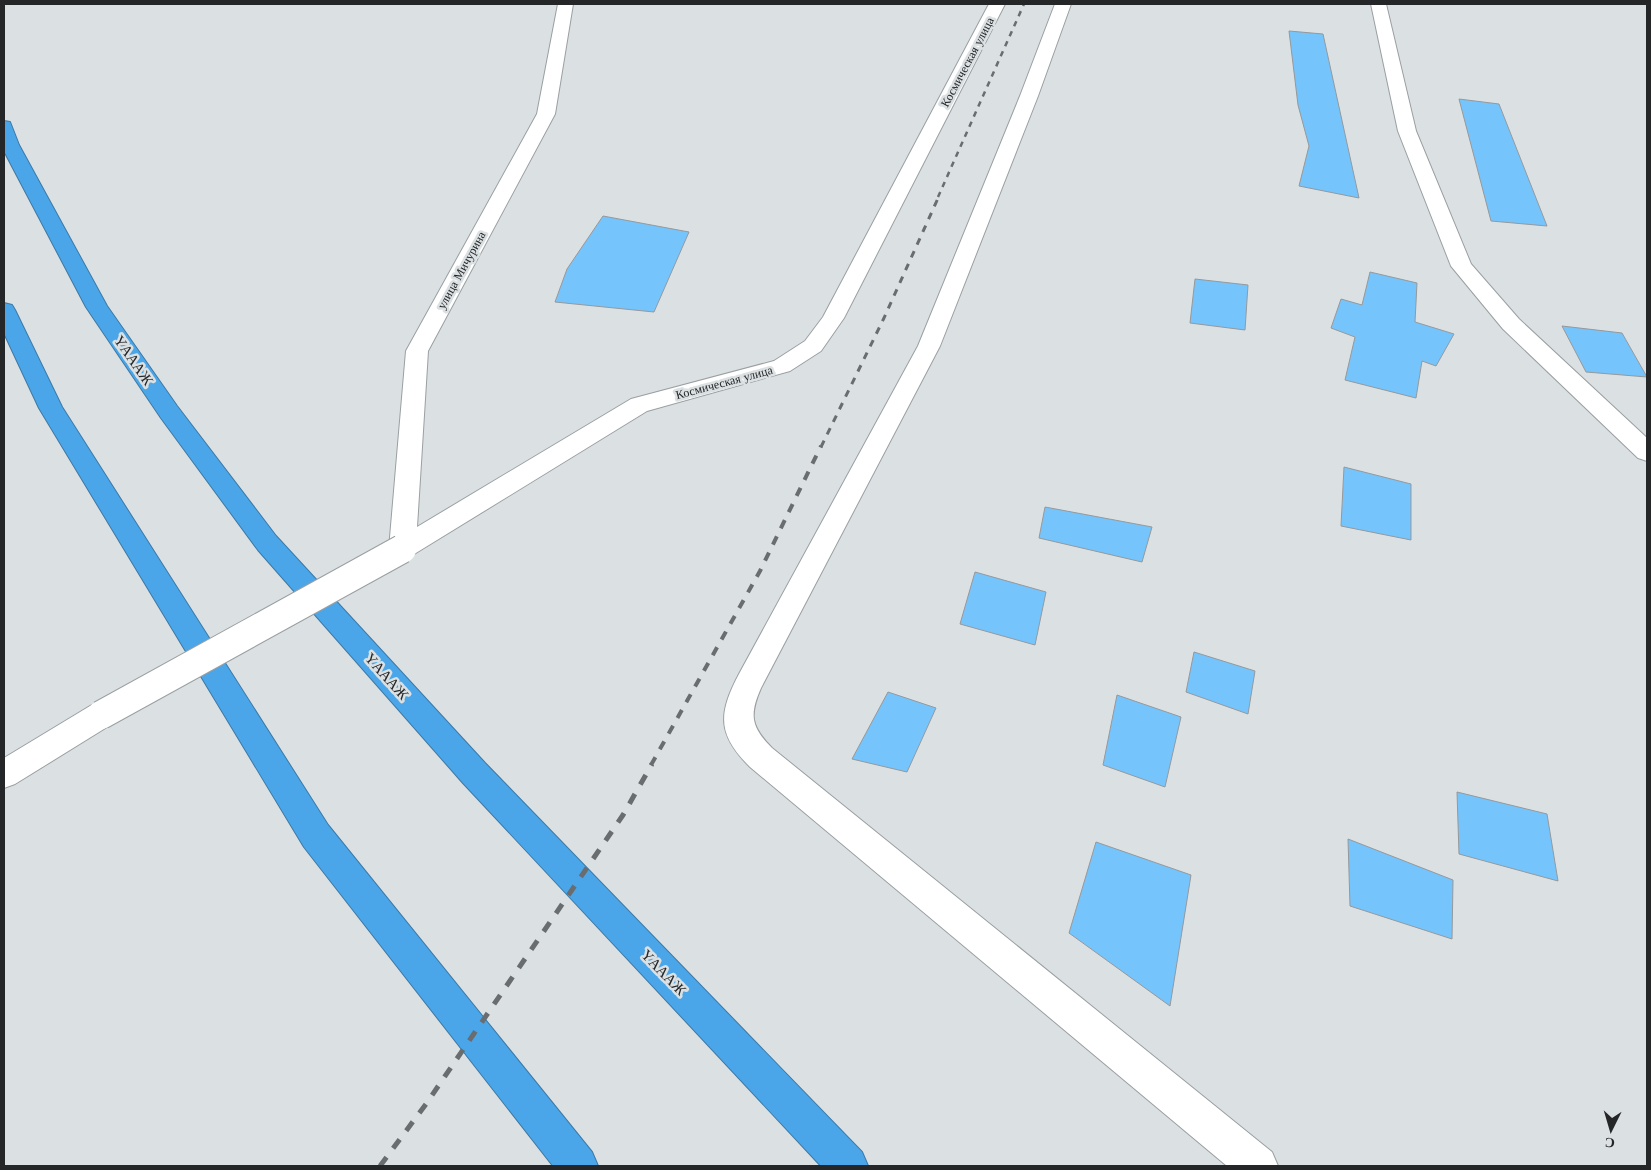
<svg xmlns="http://www.w3.org/2000/svg" width="1651" height="1170" font-family="'Libre Baskerville',serif">
  <rect width="100%" height="100%" fill="#dbe0e3"/>
  <path fill="#76c4fc" stroke="#95999c" d="M1289,31L1323,34L1359,198L1299,186L1309,146L1298,105Z
    M1459,99L1499,104L1547,226L1491,221Z
    M603,216L689,232L654,312L555,302L567,269Z
    M1370,272L1417,283L1415,322L1454,334L1436,366L1422,361L1416,398L1345,380L1355,337L1331,328L1341,299L1362,305Z
    M1195,279L1248,285L1245,330L1190,323Z
    M1562,326L1622,333L1647,377L1586,372Z
    M1344,467L1411,484V540L1341,526Z
    M1045,507L1152,527L1142,562L1039,538Z
    M975,572L1046,592L1035,645L960,624Z
    M1194,652L1255,671L1248,714L1186,692Z
    M888,692L936,708L907,772L852,759Z
    M1117,695L1181,717L1165,787L1103,765Z
    M1457,792L1547,814L1558,881L1459,854Z
    M1348,839L1453,880L1452,939L1350,906Z
    M1096,842L1191,875L1170,1006L1069,933Z"/>
  <g fill="none" stroke-linecap="round" stroke-linejoin="round">
    <g stroke="#9a9fa2" stroke-width="2">
      <path id="minor" d="M558,4H573L555,114L428,351L417,527L631,399L774,361L805,341L823,317L989,4H1005L844,318L821,351L790,371L647,411L411,556L402,559L393,556L389,549L406,351L537,114Z
        M1055,4H1071L1038,96L940,346L761,688C749,715 751,727 772,748L1272,1152L1278,1166H1227L750,767C717,734 718,714 739,674L918,346L1020,96Z
        M1371,4H1386L1416,131L1471,264L1519,319L1647,438V461L1638,458L1503,329L1451,266L1398,131Z
        M101,702L112,706L116,715L112,724L15,784L4,788V758L90,706Z"/>
    </g>
    <g stroke="#3d79a5" stroke-width="2">
      <path id="highway" d="M4,121L10,122L19,145L107,306L177,406L276,536L485,763L862,1152L868,1166H821L463,783L258,550L161,418L86,307L4,151Z
        M4,303L12,305L15,310L62,407L328,825L592,1152L598,1166H553L304,847L39,408L4,333Z"/>
    </g>
    <use href="#minor" fill="#fff" fill-rule="evenodd"/>
    <use href="#highway" fill="#4aa6e9" fill-rule="evenodd"/>
    <path stroke="#6a6d6f" stroke-width="2.5" stroke-dasharray="5.5 5.5" stroke-linecap="butt" d="M938,197L1024,4"/>
    <path stroke="#6a6d6f" stroke-width="3" stroke-dasharray="7 7" stroke-linecap="butt" d="M821,447L884,318L939,196"/>
    <path stroke="#6a6d6f" stroke-width="4" stroke-dasharray="9 9" stroke-linecap="butt" d="M651,765L760,571L821,446"/>
    <path stroke="#6a6d6f" stroke-width="5" stroke-dasharray="11 11" stroke-linecap="butt" d="M380,1166L426,1104L623,815L652,764"/>
    <g stroke="#9a9fa2" stroke-width="30" stroke-linecap="butt">
      <path id="minor-bridge" d="M101,715L402,549"/>
    </g>
    <use href="#minor-bridge" stroke="#fff" stroke-width="28"/>
  </g>
  <g text-anchor="middle" dominant-baseline="central" stroke-width="5" stroke-linejoin="round" paint-order="stroke">
    <g font-size="12" fill="#252627" stroke="#dbe0e3">
      <text transform="translate(967 62) rotate(-62)">Космическая улица</text>
      <text transform="translate(461 270) rotate(-61)">улица Мичурина</text>
      <text transform="translate(724 382) rotate(-15)">Космическая улица</text>
    </g>
    <g font-size="15" fill="#252627" stroke="#dbe0e3">
      <text transform="translate(134 360) rotate(55)">ҮАААЖ</text>
      <text transform="translate(387 676) rotate(48)">ҮАААЖ</text>
      <text transform="translate(664 972) rotate(46)">ҮАААЖ</text>
    </g>
  </g>
  <rect width="1651" height="1170" fill="none" stroke="#252627" stroke-width="10"/>
  <g transform="translate(1611 1130) rotate(185)" stroke="#dbe0e3" stroke-width="4" paint-order="stroke">
  <path d="M0-4L9 19L0 12L-9 19Z" fill="#252627"/>
  <text y="-8" font-size="14" font-weight="bold" text-anchor="middle" fill="#252627">С</text>
  </g>
</svg>
